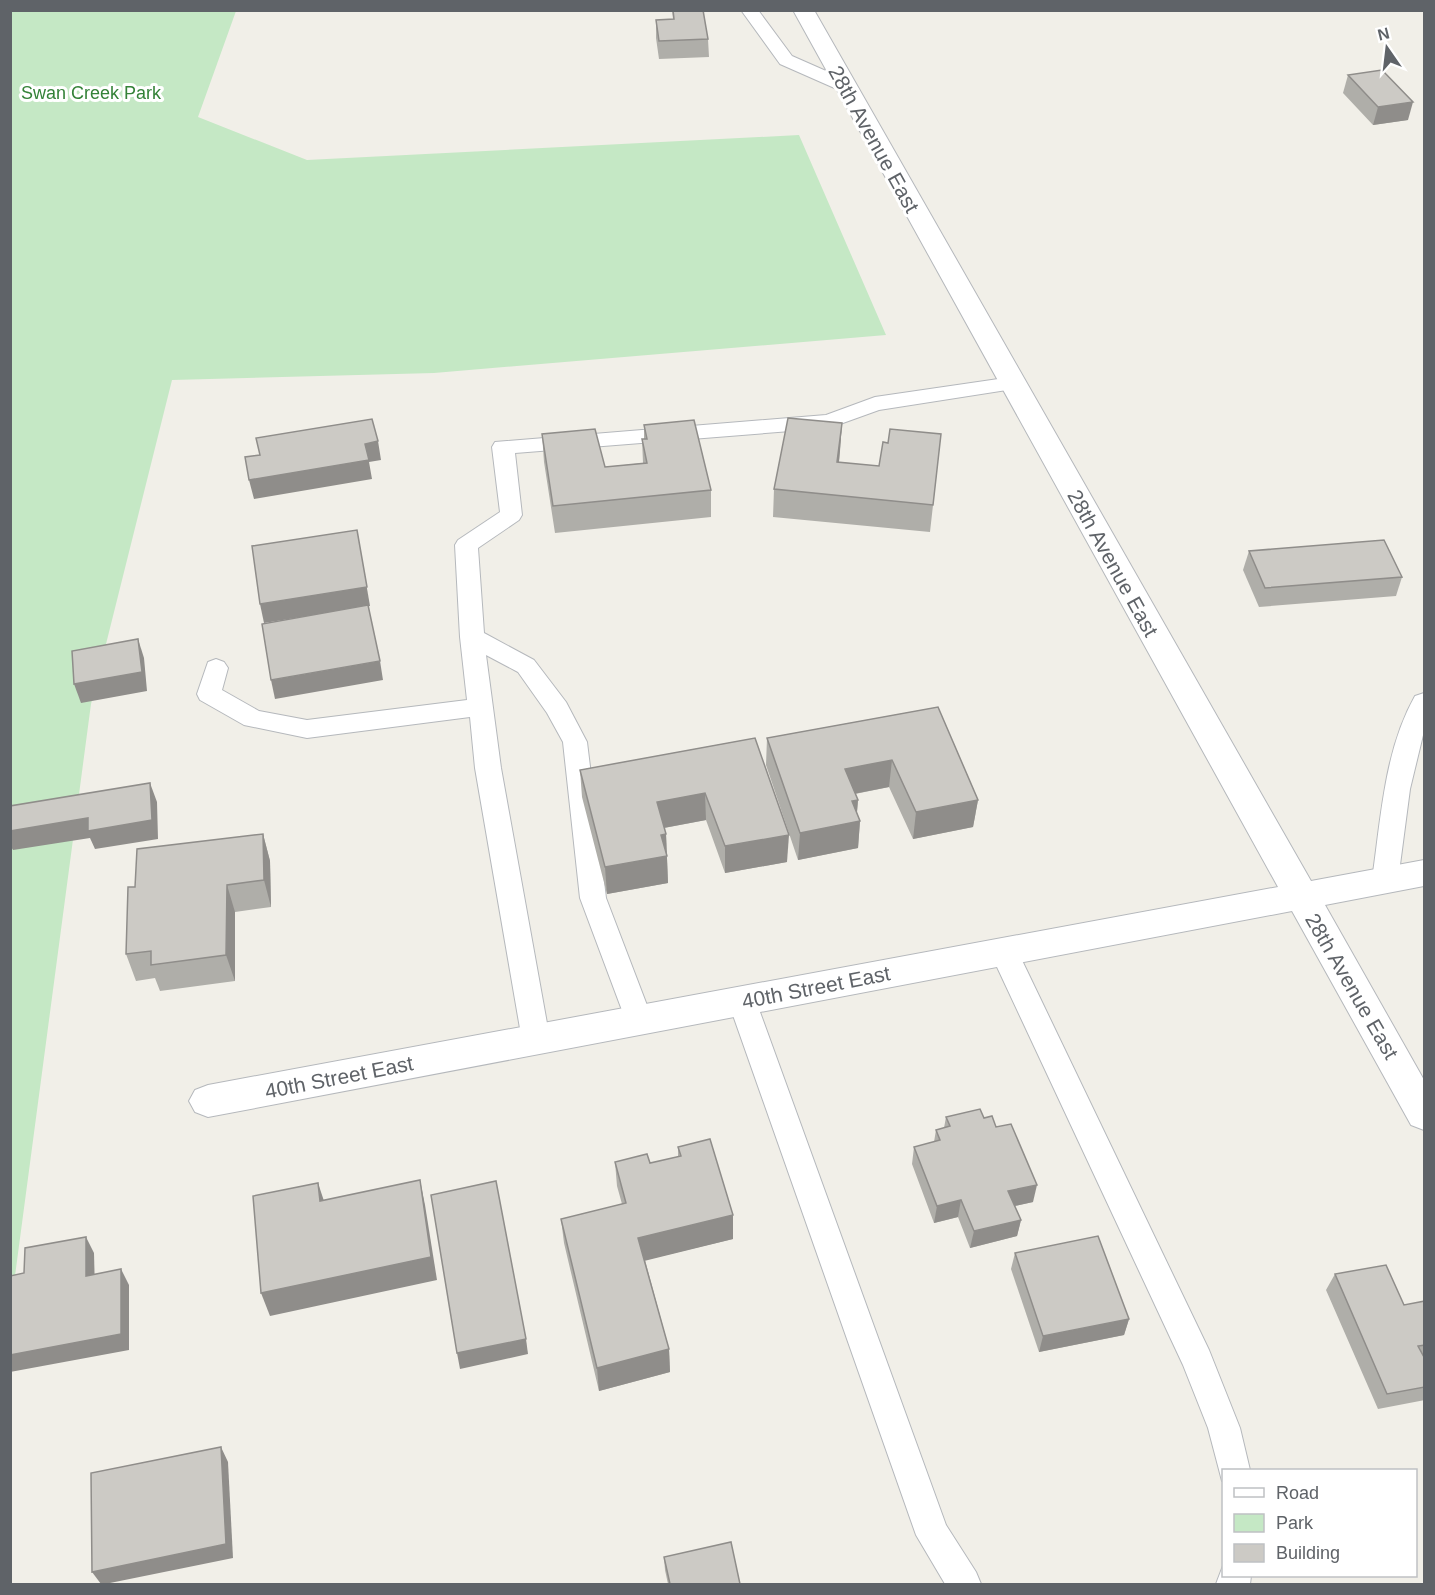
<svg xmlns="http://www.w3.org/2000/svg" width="1435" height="1595" viewBox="0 0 1435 1595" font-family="Helvetica,sans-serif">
<rect width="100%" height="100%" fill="#f1efe8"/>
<path fill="#c5e8c5" d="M11,11H236L198,117L307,160L799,135L886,335L434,373L172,380L91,704L11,1306Z"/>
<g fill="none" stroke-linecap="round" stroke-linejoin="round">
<g stroke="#b5b8bc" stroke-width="2">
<g id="service">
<path d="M741,10H758L792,56L851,82L854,86L851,90H839L780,64Z"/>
<path d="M1012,377L1019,378L1022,383L1019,388L879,410L829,428L515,453L522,515L519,520L478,548L484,633L534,660L566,702L587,742L606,898L653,1021L649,1029L639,1033L629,1029L580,898L563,742L547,713L518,672L486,655L501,768L550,1040L546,1048L536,1052L526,1048L522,1040L475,768L470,717L307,738L244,725L200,700L197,694L208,662L216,659L224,662L228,668L222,690L259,711L307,720L467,700L460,637L455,545L458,540L500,512L492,447L495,442L826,415L875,397Z"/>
<path d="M1424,693V731L1410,789L1398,880L1394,887L1385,890L1376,887L1372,880C1381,819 1384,751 1415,696Z"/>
<path d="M1004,941L1014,944L1018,952L1209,1350L1240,1428L1250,1470H1224L1222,1481L1208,1428L1183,1365L990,952L994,944Z"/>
<path d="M742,990L752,993L756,1001L946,1525L976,1572L981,1584H945L916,1535L728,1001L732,993Z"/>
<path d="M1224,1563V1576H1251L1250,1584H1216Z"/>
</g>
</g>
<g stroke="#b5b8bc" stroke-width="2">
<path id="minor" d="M793,10H814L1311,881L1424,860V886L1325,905L1424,1080V1130L1411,1125L1292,911L208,1117L195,1112L189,1101L195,1090L208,1085L1278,887Z"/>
</g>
<use href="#service" fill="#fff" fill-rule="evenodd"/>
<use href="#minor" fill="#fff" fill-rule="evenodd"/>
</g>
<g fill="#afaea9">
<path d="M672,10L708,39L709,57L659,59L656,38V20L673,19Z"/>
<path d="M1348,75L1408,120L1373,125L1343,93Z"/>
<path d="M842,423L839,462L879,466L941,434L930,532L773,517L774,489Z"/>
<path d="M644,425L711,490V517L555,533L544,462L542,434L605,467L643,463L642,439H644Z"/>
<path d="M1249,551L1402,577L1396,596L1259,607L1243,570Z"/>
<path d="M938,707L978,800L973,827L913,839L889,787L855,794L858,800L857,813L860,821L858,848L798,860L766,765L767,738Z"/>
<path d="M755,738L787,862L725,873L706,820L664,828L666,834L668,883L607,894L582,797L580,770Z"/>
<path d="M263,834L270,861L271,907L235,912V981L160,991L155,978L136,981L126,954L135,887Z"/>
<path d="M946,1117L984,1118L1033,1202L1015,1206L1021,1220L1017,1236L970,1248L958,1217L934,1223L912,1164L914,1147L934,1142L936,1130L944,1128Z"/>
<path d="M678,1147L733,1215V1239L645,1260L669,1349L670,1372L599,1391L564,1243L561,1219L622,1204L617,1186L615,1162L650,1163L678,1157Z"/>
<path d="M1015,1253L1129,1319L1124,1335L1039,1352L1011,1269Z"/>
<path d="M1335,1274L1404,1305L1425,1301V1400L1378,1409L1326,1290Z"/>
<path d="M664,1557L740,1584H668L665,1570Z"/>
</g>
<g fill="#8f8d8a">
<path d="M1413,102L1408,120L1373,125L1378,107Z"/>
<path d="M842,423L840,451L836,490L837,462Z"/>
<path d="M378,441L381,460L369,462L372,479L254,499L249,480L365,444Z"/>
<path d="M357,530L370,606L264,623L260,604Z"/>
<path d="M138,639L144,658L147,691L81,703L74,684Z"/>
<path d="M380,661L383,680L275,699L271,680Z"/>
<path d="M892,760L889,787L843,796L845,769Z"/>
<path d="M150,783L157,802L158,839L95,849L90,838L13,850L10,845V831Z"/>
<path d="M705,793L706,820L658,829L657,802Z"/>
<path d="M858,800L856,822L860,821L858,848L798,860L800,833L852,801Z"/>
<path d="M978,800L973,827L913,839L916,812Z"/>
<path d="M263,834L270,861L271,907L264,880Z"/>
<path d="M666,834L668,883L607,894L605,867L661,835Z"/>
<path d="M789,835L787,862L725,873V846Z"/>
<path d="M227,885L235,912V981L226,955Z"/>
<path d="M420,1180L425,1205L437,1280L270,1316L261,1293Z"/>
<path d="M318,1183L326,1207L320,1201Z"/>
<path d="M1037,1185L1033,1202L1005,1208L1008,1191Z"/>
<path d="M961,1200L958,1217L934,1223L937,1206Z"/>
<path d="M733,1215V1239L640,1262L638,1238Z"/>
<path d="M1021,1220L1017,1236L970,1248L974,1231Z"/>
<path d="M86,1237L94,1253L95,1292L86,1276Z"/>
<path d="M121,1269L129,1285V1350L10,1372V1355Z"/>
<path d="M1129,1319L1124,1335L1039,1352L1043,1336Z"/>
<path d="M526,1339L528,1354L460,1369L457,1353Z"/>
<path d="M669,1349L670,1372L599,1391L597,1368Z"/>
<path d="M221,1447L228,1462L233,1558L105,1584H101L92,1572Z"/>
</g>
<g fill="#cccac5" stroke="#8f8d8a" stroke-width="1.5">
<path d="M673,10H703L708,39L659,41L656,20L674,19Z"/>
<path d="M1382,70L1413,102L1378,107L1348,75Z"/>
<path d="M788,418L842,423L837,462L879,466L883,442L888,443L890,429L941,434L933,505L774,489Z"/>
<path d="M372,419L378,441L365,444L369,460L249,480L245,457L260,455L256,438Z"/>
<path d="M694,420L711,490L553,506L542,434L595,429L605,467L647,463L642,439H647L644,425Z"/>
<path d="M357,530L367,587L260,604L252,546Z"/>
<path d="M1384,540L1402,577L1265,588L1249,551Z"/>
<path d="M368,605L380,661L271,680L262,624Z"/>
<path d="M138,639L142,672L74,684L72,651Z"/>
<path d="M938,707L978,800L916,812L892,760L845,769L858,800L852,801L860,821L800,833L767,738Z"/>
<path d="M755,738L789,835L725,846L705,793L657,802L666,834L661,835L667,856L605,867L580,770Z"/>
<path d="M150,783L152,820L88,831V818L10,831V806Z"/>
<path d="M263,834L264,880L227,885L226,955L151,965V951L126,954L128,887H135L137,849Z"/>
<path d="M980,1109L984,1118L992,1116L996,1127L1011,1124L1037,1185L1008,1191L1021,1220L974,1231L961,1200L937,1206L914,1147L940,1140L936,1130L950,1126L946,1117Z"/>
<path d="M710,1139L733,1215L638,1238L669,1349L597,1368L561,1219L626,1203L615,1162L647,1154L650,1163L681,1156L678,1147Z"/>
<path d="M420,1180L431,1257L261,1293L253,1196L318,1183L320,1201Z"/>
<path d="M496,1181L526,1339L457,1353L431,1195Z"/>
<path d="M1098,1236L1129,1319L1043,1336L1015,1253Z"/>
<path d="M86,1237V1276L121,1269V1334L10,1355V1276L24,1273L25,1248Z"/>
<path d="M1386,1265L1404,1305L1425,1301V1345L1418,1346L1425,1359V1387L1387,1394L1335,1274Z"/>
<path d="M221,1447L226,1544L92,1572L91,1473Z"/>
<path d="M731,1542L740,1584H670L664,1557Z"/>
</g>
<g text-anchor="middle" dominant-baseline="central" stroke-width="6" stroke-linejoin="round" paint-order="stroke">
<g font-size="18" fill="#348238" stroke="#fff">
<text x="91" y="93">Swan Creek Park</text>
</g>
<g font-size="21" fill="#5f6368" stroke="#fff">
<text transform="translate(874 139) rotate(61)">28th Avenue East</text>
<text transform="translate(1113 563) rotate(61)">28th Avenue East</text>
<text transform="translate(1352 986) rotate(60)">28th Avenue East</text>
<text transform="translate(816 987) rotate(-11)">40th Street East</text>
<text transform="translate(339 1077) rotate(-11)">40th Street East</text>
</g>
</g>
<rect width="1435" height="1595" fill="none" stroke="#5f6368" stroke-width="24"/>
<rect x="1222" y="1469" width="195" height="108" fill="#ffffff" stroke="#bfc1c3" stroke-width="1.5"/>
<rect x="1234" y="1488" width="30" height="9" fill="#ffffff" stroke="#bfc1c3" stroke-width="1.5"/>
<text x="1276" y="1499" font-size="18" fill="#5f6368">Road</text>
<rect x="1234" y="1514" width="30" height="18" fill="#c5e8c5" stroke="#bfc1c3" stroke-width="1.5"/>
<text x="1276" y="1529" font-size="18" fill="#5f6368">Park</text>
<rect x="1234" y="1544" width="30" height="18" fill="#cccac5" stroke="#bfc1c3" stroke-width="1.5"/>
<text x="1276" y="1559" font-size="18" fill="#5f6368">Building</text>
<g transform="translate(1387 48) rotate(346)" stroke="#ffffff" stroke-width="4.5" paint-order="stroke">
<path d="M0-4.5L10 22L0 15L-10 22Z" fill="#5f6368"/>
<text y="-9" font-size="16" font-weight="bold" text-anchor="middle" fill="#5f6368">N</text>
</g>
</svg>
